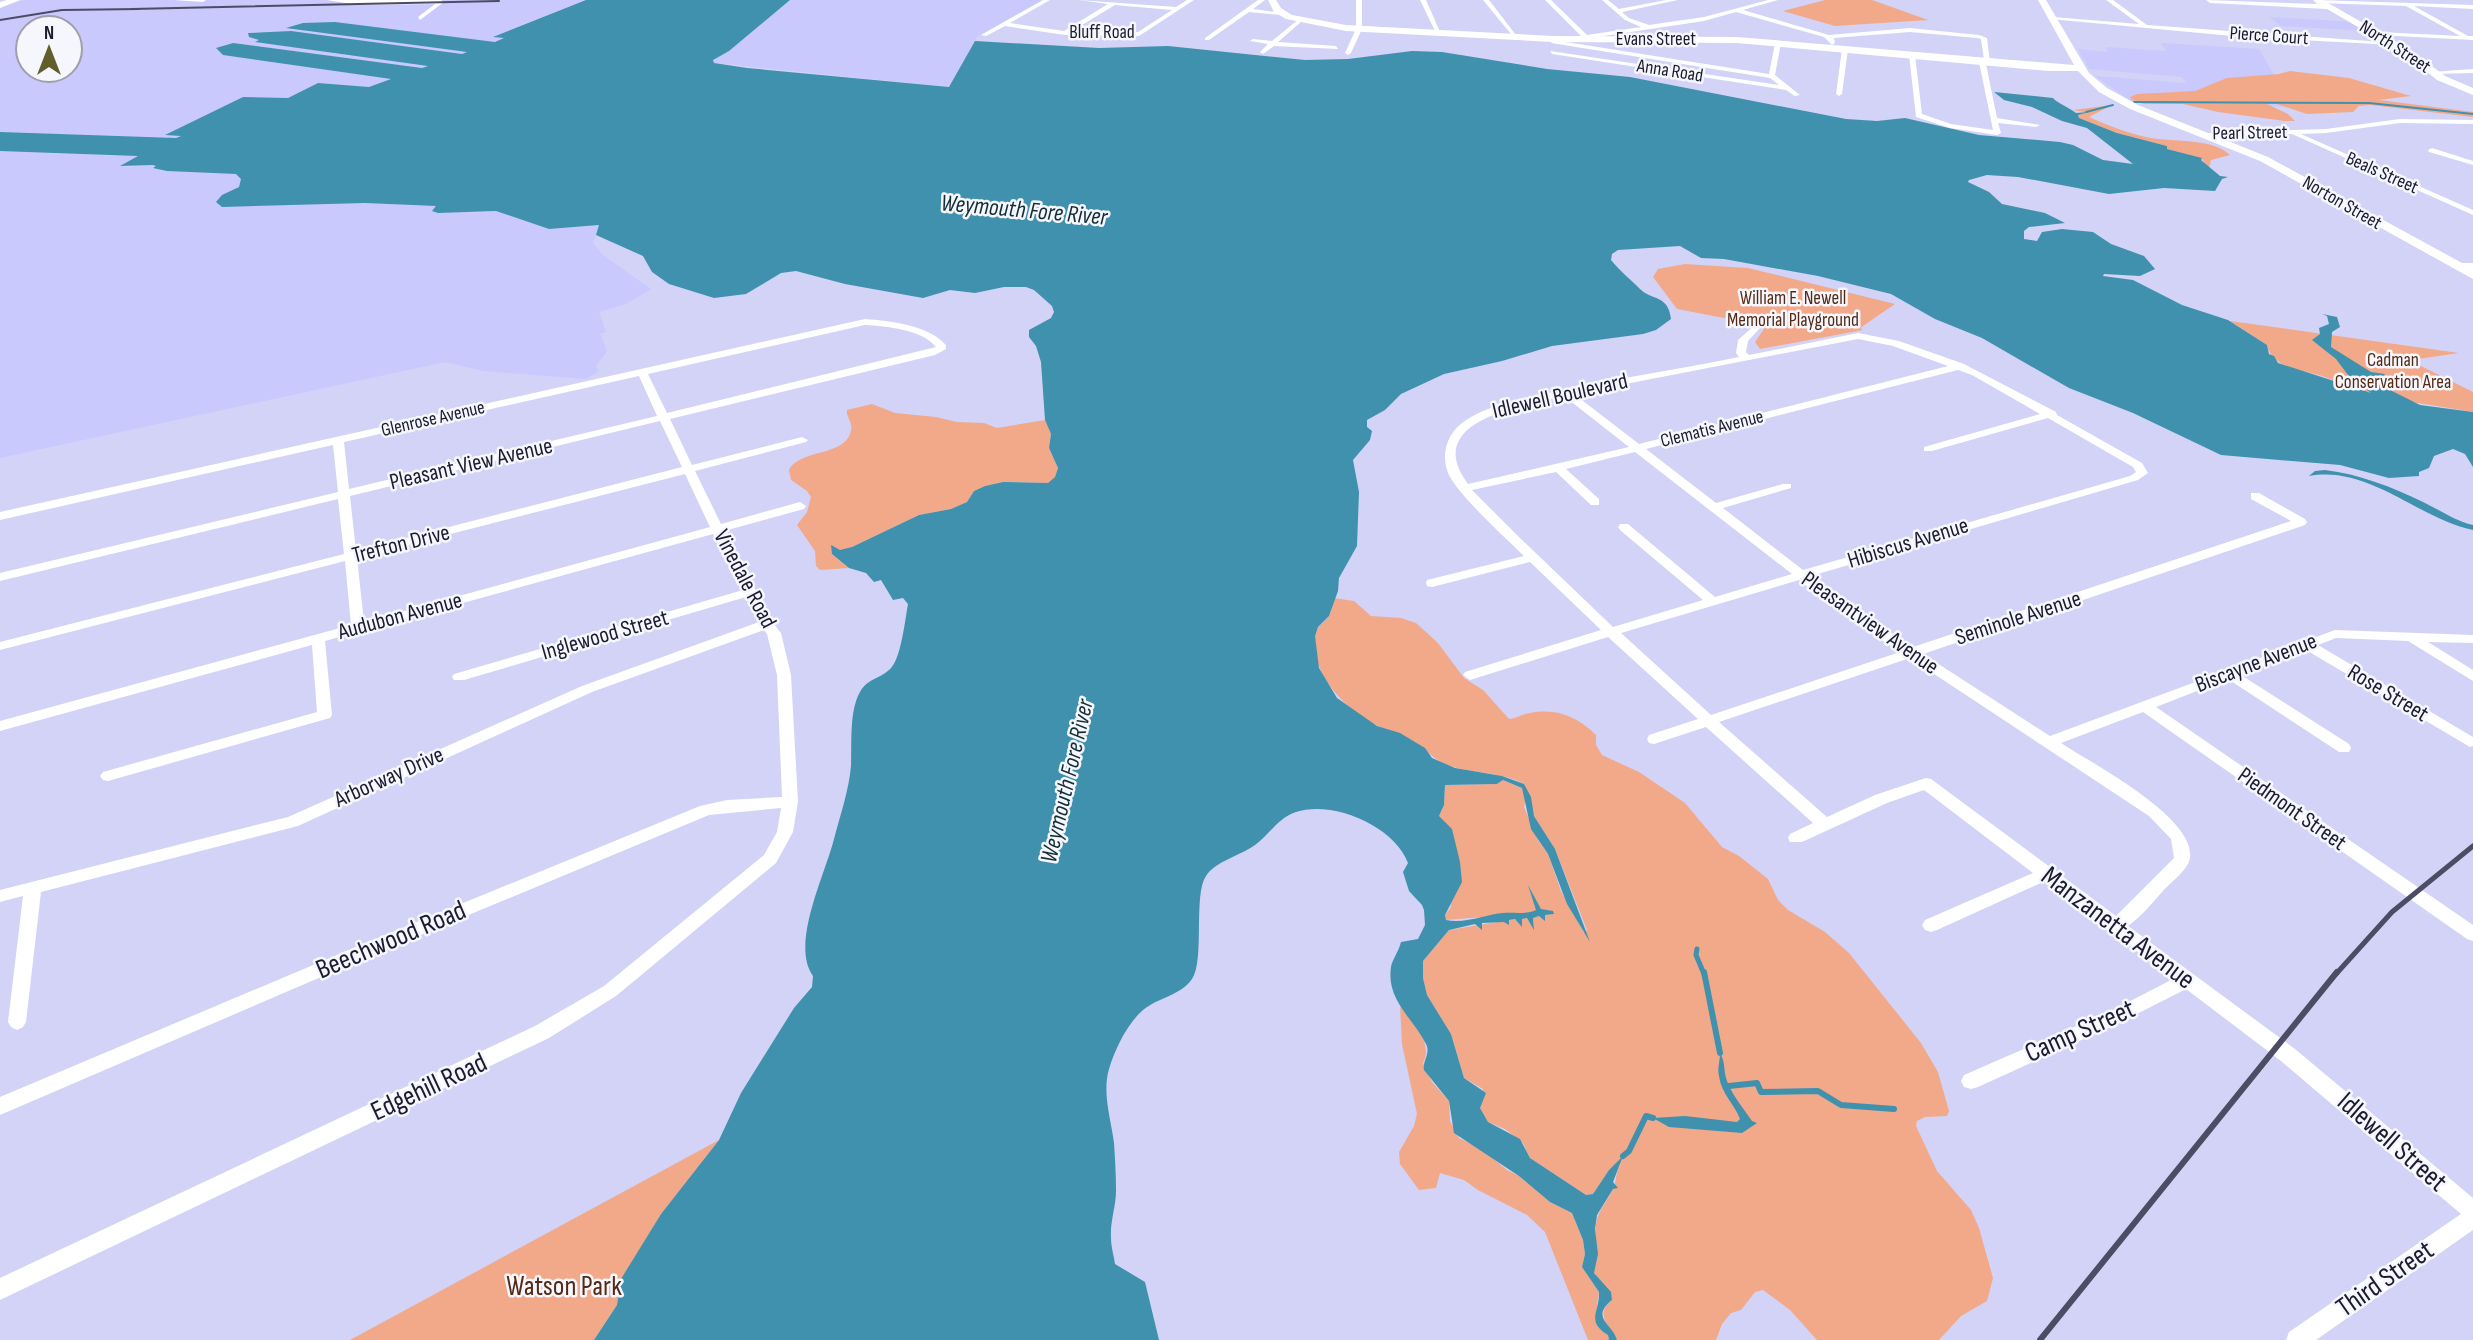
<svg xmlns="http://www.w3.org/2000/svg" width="2473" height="1340" viewBox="0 0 2473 1340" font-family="'Sofia Sans Condensed',sans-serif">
<rect width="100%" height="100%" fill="#d2d3f6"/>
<g fill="#c9c9fd" fill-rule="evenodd">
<path d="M24,0H586L495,36L506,38L495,42L335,22L288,28L469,52L462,54L291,31L247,33L249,37L258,38L257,42L429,65L422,68L233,43L216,49L223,55L392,79L369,87L318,83L288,98L243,97L167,134L182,135L176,138L126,137L90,154L139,156L122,166L128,167L152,165L168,171L236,174L241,179L239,187L232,191L365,203L437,206L474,213L496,211L549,229L600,225L593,243L603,255L651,289L626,304L599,312L606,332L600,334L607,351L596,366L599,371L586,379L483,371L445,362L0,458V8ZM28,28H70V70H28Z"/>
<path d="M790,0H1043L977,37L950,87L714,63V58L729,51Z"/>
<path d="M2269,17L2354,22L2368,31L2281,26Z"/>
<path d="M2161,43L2259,49L2274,75L2237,77L2286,107L2236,103L2132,102L2095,76L2186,83L2182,77L2089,69L2078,49L2108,52L2106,47L2166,51Z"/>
</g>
<g fill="#f2a989">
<path d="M1825,0H1872L1928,20L1835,26L1783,11Z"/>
<path d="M2290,71L2349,78L2411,96L2379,100L2473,112V117L2371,105L2359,106L2353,112L2307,114L2277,104H2267L2288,114L2295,121H2285L2218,112L2183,104H2144L2132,100L2130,97L2137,94L2195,91L2227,78L2279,74Z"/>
<path d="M2112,105L2089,117C2107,125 2127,133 2146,137C2172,143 2212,137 2230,155L2211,160L2209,168L2201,158L2167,149V146L2117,133L2079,118L2076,116L2084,112L2073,110Z"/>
<path d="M1685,264L1748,268L1895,304L1860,328L1863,330L1760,349L1755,342L1766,326L1677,309L1653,277L1658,269Z"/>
<path d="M2230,321L2459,353L2418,359L2421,366L2473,392V412C2435,405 2398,401 2360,391C2348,388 2337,381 2325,377C2305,370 2273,370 2267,345Z"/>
<path d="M872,404L895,413L936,417L957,422L984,423L997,428L1045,420L1051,434L1049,448L1058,468L1055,477L1048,483L1003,482L985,486L974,491L967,502L951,509L919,515L852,547L832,554L849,568L820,570L816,566L815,551L797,525L807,512L811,497L807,491L791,480L789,470C801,448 847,457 851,430C853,422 846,418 847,410Z"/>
<path d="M1333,598L1354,601L1371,616L1401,618L1416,623L1438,643L1464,678L1483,690L1509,719C1516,719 1522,714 1530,713C1557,708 1576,716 1596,735V745L1602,755L1639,772L1685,803L1722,847L1739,856L1768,879L1778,900L1788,910L1825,932L1849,953L1921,1043L1938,1072L1949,1111L1947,1116L1925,1117L1917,1121L1916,1126L1937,1171L1971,1210L1979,1228L1993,1278L1987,1301L1961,1316L1939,1340H1817L1790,1310L1763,1290L1755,1292L1741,1310L1731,1313L1722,1324L1716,1340H1617C1609,1325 1594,1315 1612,1300C1607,1287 1594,1279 1593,1268C1601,1252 1593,1240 1596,1224C1598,1210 1607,1202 1613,1189C1617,1181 1615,1173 1621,1163L1609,1170L1593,1194L1586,1195L1530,1158L1523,1143L1505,1129L1488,1122L1480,1108L1483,1089L1464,1078L1451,1034L1427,995L1423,978V961L1449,930L1515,919L1521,925L1522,919L1527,918L1534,927L1533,918L1539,916L1545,920V915L1554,914L1541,909L1529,887L1537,910L1532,913L1446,920L1445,915L1451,907L1439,816L1444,805L1445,785L1497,784L1503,780L1522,788L1526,797L1524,807L1538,840L1548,854L1561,891L1584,933L1587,930L1555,849L1534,816L1524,784C1500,771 1472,774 1447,765C1432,759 1426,748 1413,741C1401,734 1390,732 1378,726C1347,711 1309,674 1315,635C1317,625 1326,622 1330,614C1332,609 1332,603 1333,598Z"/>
<path d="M1400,1006C1411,1022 1434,1042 1423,1063L1432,1082L1449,1101L1450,1121L1459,1138L1480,1148L1507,1170L1519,1176L1550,1202L1572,1213L1583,1240L1585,1254L1582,1267L1599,1292L1595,1321L1608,1335L1609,1340H1588L1545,1232L1527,1215L1478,1190L1464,1180L1440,1173L1436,1188L1419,1190L1400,1164L1399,1152L1414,1126L1417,1114L1402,1044Z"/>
<path d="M719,1140L661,1214L622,1279L617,1305L594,1340H350Z"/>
</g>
<g fill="#3f91ae">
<path d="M586,0H790L729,51L713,60L714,63L747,68L949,87L975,41L1099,48L1168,46L1305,60L1348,59L1412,51L1442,52L1547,69L1630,77L1846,119L1877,121L1905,118L1979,135L2060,142L2073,145L2103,160L2133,164L2087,128L2062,121L2032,107L2004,100L1994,92L2053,98C2056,102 2071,109 2076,113L2089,112L2078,115L2079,118L2117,133L2167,146V149L2202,158L2201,160L2220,176L2228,177L2222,179L2215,191L2164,188L2109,194L2018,177L1987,175L1969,180L1968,182L1989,192L2002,204L2045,213L2065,223L2029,227L2024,231V239L2037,241L2042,232L2062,229L2093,232L2111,244L2144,256L2155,269L2140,276L2104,274L2103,276L2133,280L2182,305L2228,320L2267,345L2269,354L2274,356L2278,363L2371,393L2348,375L2336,359L2312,340L2320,334L2319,328L2329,324L2327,316L2322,314L2337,317L2340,327L2332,332L2331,347L2371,372L2385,374L2377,382L2380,385L2420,405L2473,412V467L2465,454L2453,449L2434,456L2429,468L2419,472V476L2389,478L2340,465L2221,455L2133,413L2069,388L1982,338L1935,319L1891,294L1818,276L1724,259L1701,258L1680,246L1618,250L1612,254L1611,260C1619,270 1631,280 1640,289C1652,301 1668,294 1671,319L1656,330L1643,334L1552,346L1502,361L1444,374L1401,394L1385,410L1367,420V427L1372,431L1370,440L1353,460L1359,492L1357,546L1339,578L1338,591L1329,616L1318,627L1315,636L1319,668L1337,698L1377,726L1400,733L1425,748L1432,758L1455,768L1502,776L1524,784L1531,797L1534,816L1555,849L1590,942L1567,904L1548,854L1531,829L1522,788L1503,780L1497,784L1445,785L1444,805L1439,816L1452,829L1460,862L1462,882L1445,915L1446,920C1466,924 1487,914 1503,913C1513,912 1526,915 1536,910L1528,885L1541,909L1553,911L1554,914L1545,915V921L1539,916L1533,918L1534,930L1527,918L1522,919V927L1515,919L1509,920V925L1504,922L1482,923V930L1475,924L1449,930L1423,961V978L1427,995L1451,1034L1464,1078L1486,1093L1480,1108L1488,1122L1520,1139L1530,1158L1586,1195L1593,1194L1609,1170L1623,1156L1613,1182L1618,1188L1613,1189L1597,1215L1595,1229L1598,1254L1594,1273L1611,1292L1612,1300C1590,1318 1612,1323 1617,1340H1609L1608,1335C1585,1321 1600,1312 1599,1292L1582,1267L1585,1254L1583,1240L1572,1213L1550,1202L1519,1176L1454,1133L1449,1101L1424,1070C1422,1062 1431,1053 1426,1044C1413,1018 1386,1000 1391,967C1392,960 1399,951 1401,942L1418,939L1425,925L1424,910L1422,905L1409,891L1403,872L1408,863C1394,826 1333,800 1296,812C1278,818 1270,834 1255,845C1242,855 1215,861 1206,876C1193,895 1205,960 1192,979C1180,996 1159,997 1143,1010C1127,1024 1115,1049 1109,1069C1102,1093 1111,1119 1114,1143C1115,1158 1116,1175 1116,1191C1116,1206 1110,1222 1111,1238C1111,1247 1114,1256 1115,1264L1145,1282L1159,1340H594L617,1305L621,1279L661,1214L719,1140L741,1093L794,1008L812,987L813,976C790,944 825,875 834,839C840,816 849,790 851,766C852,745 849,711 860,692C867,679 879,679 889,670C901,661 905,620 908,604L903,598L893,600L881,580L874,582L866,573L849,568L832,554L831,545L840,550L852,547L919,515L951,509L967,502L974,491L985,486L1003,482L1048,483L1055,477L1058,468L1049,448L1051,434L1045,420L1041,362L1036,346L1029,337V330L1051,318L1054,312L1052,306L1034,290L1026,287H1004L975,293L950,290L923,298L845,284L796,271L781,273L746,294L714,298L669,284L652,272L643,256L596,235L599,225L549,229L496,211L438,213L432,211L436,206L365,203L222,207L216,202L222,195L239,187L241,179L236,174L167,171L153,168L156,166L153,165L120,166L138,156L0,151V132L176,138L181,136L165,135L243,97L288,98L318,83L369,87L391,79L223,55L216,48L233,43L422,68L428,66L255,42L259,40L249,37L248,33L291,31L462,54L467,52L286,28L303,23L335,22L495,42L504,38L493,37Z"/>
<path d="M2325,470C2359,474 2392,487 2423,502C2440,510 2455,521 2473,525V530C2417,518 2369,465 2309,476L2315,471Z"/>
<path d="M1720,1053C1726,1063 1723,1071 1727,1081C1732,1095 1744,1109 1752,1121L1757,1123L1742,1133L1669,1127L1653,1118L1685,1116L1737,1122L1740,1119C1735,1105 1721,1093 1719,1076C1717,1068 1720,1062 1720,1053Z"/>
</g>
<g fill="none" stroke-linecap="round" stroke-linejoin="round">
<g stroke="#3f91ae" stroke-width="2">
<path d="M2134,102L2369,103L2473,114"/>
<path d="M2086,112L2113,105"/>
</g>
<path stroke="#3f91ae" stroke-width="5" d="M1697,949L1696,955L1704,974"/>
<g stroke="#3f91ae" stroke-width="6">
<path d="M1704,972L1720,1053"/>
<path d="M1729,1086L1757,1083L1761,1092L1818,1091L1841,1105L1894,1109"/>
<path d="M1623,1156L1629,1151L1646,1116L1653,1118"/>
</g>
<g fill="#fff" fill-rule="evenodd">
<path d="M174,0H206L203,2Z"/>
<path d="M327,0H441L444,2L420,20L418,17L435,4L357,5Z"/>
<path d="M1043,0H1050L1010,23L1064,31L1108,4L1078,0L1176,7L1187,0H1194L1139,36L1065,35L1005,26L986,36L981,35ZM1115,5L1172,10L1138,32L1072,31Z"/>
<path d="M1258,0H1265L1253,9L1284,13L1281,15L1249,12L1209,40H1205V38Z"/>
<path d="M1356,0H1362V29L1351,53L1348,55L1345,53L1356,29Z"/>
<path d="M1420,0H1426L1441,34L1436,33Z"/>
<path d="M1483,0H1489L1519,39H1515Z"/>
<path d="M1545,0H1551L1587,35L1641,27L1625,20L1602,0H1608L1619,9L1666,0H1678L1622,12L1629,18L1649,25L1704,17L1768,0H1778L1743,10L1829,35L1910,28L1979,35L1987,38L1990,62L1986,64L1997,118L2040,125L2036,127L1998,123L2001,133L1997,135L1950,128L1916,117L1909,55L1912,53L1915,55L1922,114L1951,124L1993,130L1979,62L1984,60L1981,39L1977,38L1910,32L1834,38L1835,43L1832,45L1824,37L1736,12L1704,21L1577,40L1575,37L1581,36Z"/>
<path d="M2106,0H2113L2147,25L2397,43L2394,45L2243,37L2050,19L2053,17L2139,24Z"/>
<path d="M2316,0L2473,5V9L2414,6L2468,36H2473V40L2378,35L2380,32L2460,36L2406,6L2318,3Z"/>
<path d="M1300,18L1302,21L1278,42L1336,46L1338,49L1274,46L1263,54L1260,52L1268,44L1250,41L1253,39L1272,41Z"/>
<path d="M1553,40L1769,74L1775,43L1778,41L1781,43L1775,75L1800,95L1795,96L1786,90L1552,54L1550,51L1779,85L1770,78L1551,43Z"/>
<path d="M1845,47L1848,49L1842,94L1839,96L1836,94L1842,49Z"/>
<path d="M2473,69V73L2434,74L2431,72Z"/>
<path d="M2400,119L2473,120V124L2400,123L2326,133L2301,134L2473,210V215L2292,134L2208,137L2204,135L2208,133L2326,129Z"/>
<path d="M2432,148L2473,161V165L2429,152L2428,150Z"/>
<path d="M2455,263H2473V269L2452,268L2451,266Z"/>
<path d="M865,319C891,321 928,325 946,345V349L935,355L670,419L692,465L802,437L808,440L806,442L695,471L721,524L800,502L806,506L804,509L724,531L773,623L781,633L791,675L798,802L793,832L776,863L616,996L549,1038L0,1300V1278L535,1026L604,986L764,855L777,832L781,808L709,815L363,959L0,1115V1097L351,949L700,806L727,800L782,797L777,675L767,634L764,630L592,692L298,826L41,892L26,1022L23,1027L17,1030L11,1027L8,1022L23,896L0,902V890L288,817L582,686L759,622L746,597L464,680H454L452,677L454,674L743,590L713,534L325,641L332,715L330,718L108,781L103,780L100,776L103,772L317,712L312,645L0,731V721L351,625L345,561L0,650V642L344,554L338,499L0,581V573L338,492L333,445L0,520V512ZM865,325C886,326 923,330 936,347L667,413L648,374ZM639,376L657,416L349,489L344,442ZM660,421L682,467L356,551L350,496ZM685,474L710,527L364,622L357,558Z"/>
<path d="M1755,325L1760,328L1748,341L1746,352L1749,355L1858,333L1899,341L1964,364L2056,412L2057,415L2142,463L2148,473L2138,480L1811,576L1853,608L1913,647L2291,521L2251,499V493H2259L2305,519L2307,522L2305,525L1923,654L2050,736L2335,630L2473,635V643L2428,642L2473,670V681L2408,641L2336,638L2318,645L2473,737V746L2470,747L2306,650L2241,675L2349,744L2351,748L2349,752H2339L2228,679L2156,707L2473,925V941L2467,939L2143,712L2061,743C2091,763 2196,817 2190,858C2188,870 2171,882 2163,891C2152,903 2142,916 2128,926L2295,1049L2473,1198V1230L2316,1340H2286L2289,1332L2461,1214L2281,1061L2186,989L2123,1021L1978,1087L1971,1089L1964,1087L1961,1081L1964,1075L2111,1011L2173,979L2045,881L1937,930L1931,932L1925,930L1922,925L1925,920L2033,873L1924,790L1887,803L1802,842H1790L1788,838L1790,834L1813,823L1706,727L1654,744L1649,743L1647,739L1649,735L1698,719L1608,637L1470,680L1463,675L1465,672L1601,630L1530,562L1432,587L1427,586L1426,583L1427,580L1524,556C1505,537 1453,491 1447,470C1441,450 1449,431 1466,420C1487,406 1512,402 1536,396C1603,380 1672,371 1739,357L1736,353L1738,340ZM1858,339L1893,346L1948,366L1639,444L1574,394ZM1958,370L1972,375L2040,414L1924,447V451H1932L2048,418L2133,467L2136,472L2130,476L1803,570L1723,508L1791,488V484H1783L1716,503L1646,449ZM1564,396L1629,447L1468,484C1420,420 1524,406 1564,396ZM1635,452L1792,574L1715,597L1628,524H1620L1618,527L1620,530L1703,600L1613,627L1520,538L1472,490L1556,472L1591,505H1599V499L1566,469ZM1799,580L1843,614L1900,652L1711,715L1621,633ZM1910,658L2149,816L2171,839L2174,858L2116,916L1931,779L1926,778L1875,795L1827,817L1719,722Z"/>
</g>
<g fill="#fff" fill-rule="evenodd">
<path d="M7,0H20L0,8V2Z"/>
<path d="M1268,0H1276L1281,8L1292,15L1346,25L1553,36L1737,37L2074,65L2038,0H2046L2089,73L2107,88L2138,105L2268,157L2473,269V279L2260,161L2130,109L2099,92L2078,71H2049L1737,43L1553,42L1346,31L1286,19L1274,12Z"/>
<path d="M2206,0L2317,4L2313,0H2323L2412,51L2445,76L2473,88V95L2437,80L2406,55L2327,9L2210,3Z"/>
</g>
<g stroke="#4d4c65" stroke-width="2">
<path d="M132,9L499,1"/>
<path d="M0,20L62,10L139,9"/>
</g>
<path stroke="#4d4c65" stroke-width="5" d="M2336,974L2392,912L2473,846"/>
<path stroke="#4d4c65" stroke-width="6" d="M2040,1340L2337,972"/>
</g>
<g text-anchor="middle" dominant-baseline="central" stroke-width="5" stroke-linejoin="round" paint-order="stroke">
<g font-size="19" fill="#1c1b30" stroke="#f6f7fd">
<text x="1102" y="32">Bluff Road</text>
<text transform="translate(2269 36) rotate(4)">Pierce Court</text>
<text x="1656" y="39">Evans Street</text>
<text transform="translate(2395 47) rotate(33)">North Street</text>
<text transform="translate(1670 71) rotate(9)">Anna Road</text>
<text transform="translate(2250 133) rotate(-1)">Pearl Street</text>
<text transform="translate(2382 173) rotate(24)">Beals Street</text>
<text transform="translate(2342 203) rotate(30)">Norton Street</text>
<text transform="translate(433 419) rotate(-13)">Glenrose Avenue</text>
<text transform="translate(1712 429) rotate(-14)">Clematis Avenue</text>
</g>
<g font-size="19" fill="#552a15" stroke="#f6f7fd">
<text x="1793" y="298">William E. Newell<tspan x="1793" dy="22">Memorial Playground</tspan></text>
<text x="2393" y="360">Cadman<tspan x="2393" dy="22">Conservation Area</tspan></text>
</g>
<g font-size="23" fill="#1c1b30" stroke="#f6f7fd">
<text transform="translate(1560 396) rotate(-13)">Idlewell Boulevard</text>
<text transform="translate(471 464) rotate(-13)">Pleasant View Avenue</text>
<text transform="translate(1908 543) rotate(-17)">Hibiscus Avenue</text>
<text transform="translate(401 544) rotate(-14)">Trefton Drive</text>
<text transform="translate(745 579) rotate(62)">Vinedale Road</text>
<text transform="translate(400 616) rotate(-15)">Audubon Avenue</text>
<text transform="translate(2018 618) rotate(-18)">Seminole Avenue</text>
<text transform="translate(1870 623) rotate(35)">Pleasantview Avenue</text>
<text transform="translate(605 635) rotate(-16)">Inglewood Street</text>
<text transform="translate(2256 663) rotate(-21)">Biscayne Avenue</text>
<text transform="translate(2388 693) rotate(31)">Rose Street</text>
<text transform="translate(389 777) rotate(-24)">Arborway Drive</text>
<text transform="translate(2292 809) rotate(35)">Piedmont Street</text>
</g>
<g font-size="24" font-style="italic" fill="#142e37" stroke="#f6f7fd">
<text transform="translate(1024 210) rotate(5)">Weymouth Fore River</text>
<text transform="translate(1067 781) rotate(-77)">Weymouth Fore River</text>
</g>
<g font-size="28" fill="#1c1b30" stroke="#f6f7fd">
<text transform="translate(2118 928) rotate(37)">Manzanetta Avenue</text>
<text transform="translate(391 940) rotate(-23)">Beechwood Road</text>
<text transform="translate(2080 1031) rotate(-24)">Camp Street</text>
<text transform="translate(429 1087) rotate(-25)">Edgehill Road</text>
<text transform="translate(2392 1142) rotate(41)">Idlewell Street</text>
<text transform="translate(2385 1279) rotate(-35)">Third Street</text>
</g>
<g font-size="28" fill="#552a15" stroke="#f6f7fd">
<text x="564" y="1286">Watson Park</text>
</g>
</g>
<g transform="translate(49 49)"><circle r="33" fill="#f6f7fd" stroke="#9f9fab" stroke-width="2"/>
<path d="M0-5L12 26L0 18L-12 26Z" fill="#625e2b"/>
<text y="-10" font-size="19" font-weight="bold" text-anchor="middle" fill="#1c1b30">N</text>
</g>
</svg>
